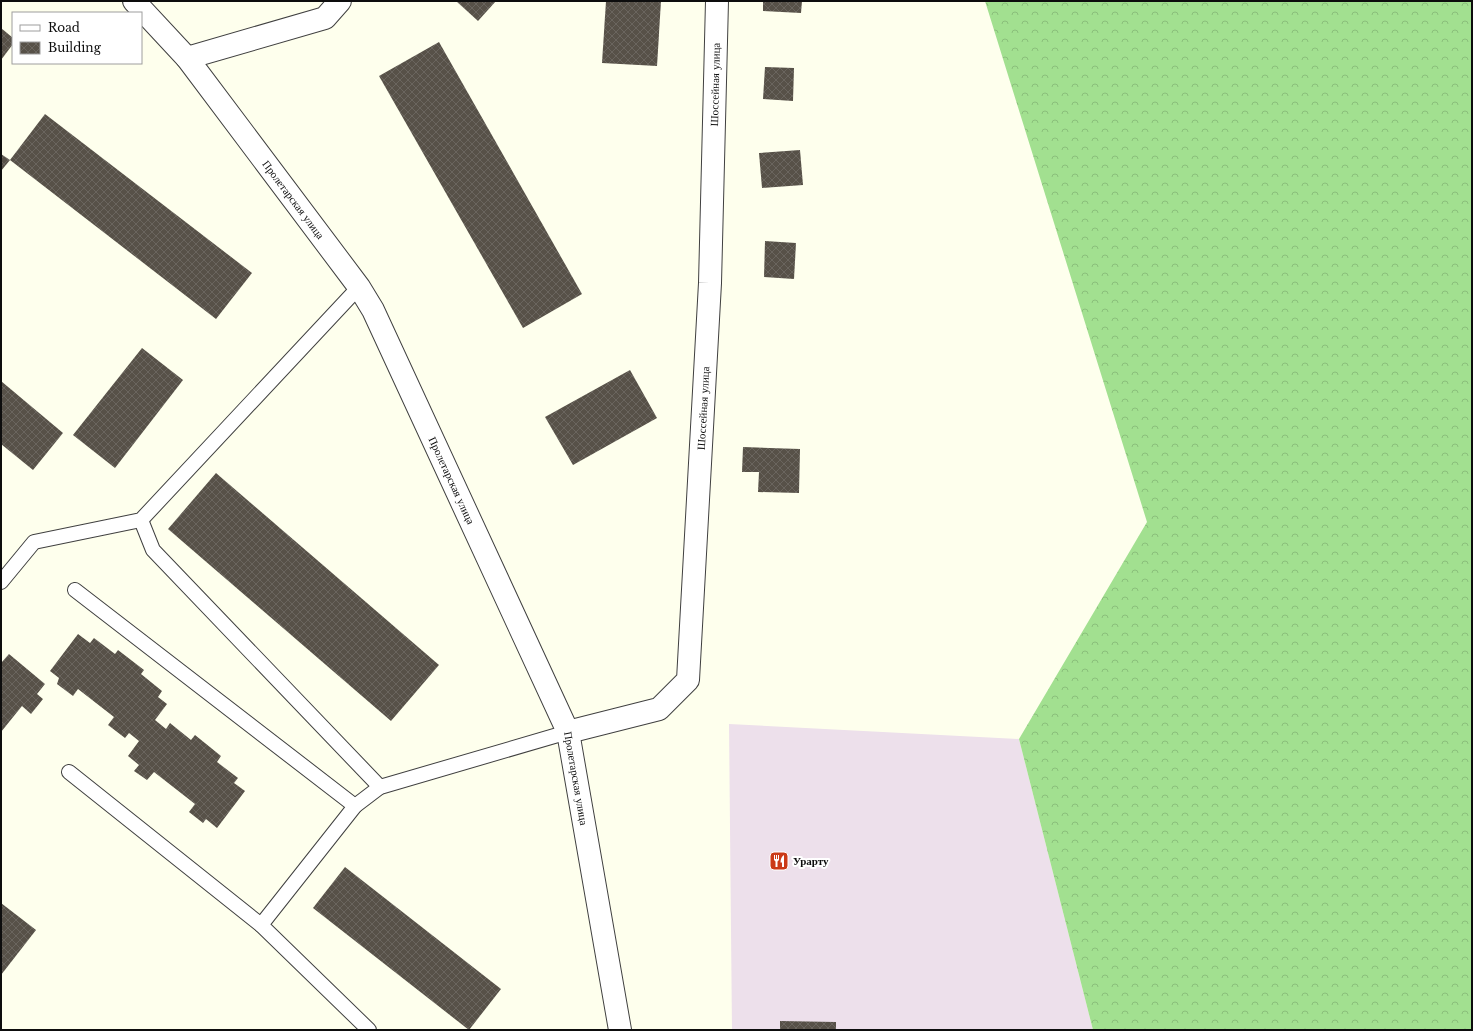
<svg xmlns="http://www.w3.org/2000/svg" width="1473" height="1031" viewBox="0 0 1473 1031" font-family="'Libre Baskerville',serif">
<defs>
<pattern id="forest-crowns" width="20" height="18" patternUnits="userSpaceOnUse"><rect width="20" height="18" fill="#a2e090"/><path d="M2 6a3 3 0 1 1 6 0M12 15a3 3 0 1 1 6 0" fill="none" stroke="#8abf7b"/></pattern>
<pattern id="building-cross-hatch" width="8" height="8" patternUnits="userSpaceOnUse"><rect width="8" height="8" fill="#575148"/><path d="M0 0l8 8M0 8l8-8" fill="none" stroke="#6a655e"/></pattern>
</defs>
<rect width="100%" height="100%" fill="#feffed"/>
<path fill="#ede0eb" d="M729,724L1019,739L1093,1030H732Z"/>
<path fill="url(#forest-crowns)" d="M985,1H1472V1030H1093L1019,739L1147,522Z"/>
<g fill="url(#building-cross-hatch)">
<path d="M456,1H496L478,21Z"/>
<path d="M606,1H661L657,66L602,63Z"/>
<path d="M763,1H802L801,13L763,11Z"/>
<path d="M1,28L13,38V44L1,60Z"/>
<path d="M439,42L582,294L523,328L379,76Z"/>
<path d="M765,67L794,68L793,101L763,99Z"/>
<path d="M45,114L252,273L216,319L10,160Z"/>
<path d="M800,150L803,185L762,188L759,153Z"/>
<path d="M1,154L10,160L1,171Z"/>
<path d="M765,241L796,243L794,279L764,277Z"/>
<path d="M142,348L183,380L115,468L73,435Z"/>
<path d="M630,370L657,418L573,465L545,417Z"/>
<path d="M1,381L63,433L33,470L1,444Z"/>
<path d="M743,447L800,449L799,493L758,492L759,472H742Z"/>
<path d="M216,473L439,665L391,721L168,529Z"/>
<path d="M78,634L90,643L94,638L115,654L118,650L144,670L141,674L162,691L158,697L167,704L155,720L166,729L170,723L191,740L195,735L221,756L217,762L238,778L234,783L245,791L217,828L206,819L203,823L189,812L195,804L154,772L147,780L134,771L139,765L128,756L139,741L129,733L125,738L108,725L114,717L78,689L73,696L57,684L59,678L50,671Z"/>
<path d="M9,654L45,684L37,694L43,699L31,714L22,706L1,732V663Z"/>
<path d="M345,867L501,989L469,1030L313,908Z"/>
<path d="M1,903L36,930L1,975Z"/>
<path d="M780,1021L836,1022V1030H780Z"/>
</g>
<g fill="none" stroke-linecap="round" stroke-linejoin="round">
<g stroke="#404040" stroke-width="16">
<g id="lane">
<path d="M141,520L153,550L380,787"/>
<path d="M1,582L34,542L141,520L359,287"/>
<path d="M75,590L355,806"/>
<path d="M69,772L261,925"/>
<path d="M369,1030L261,925L355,806L380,787L568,732"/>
</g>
</g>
<g stroke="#404040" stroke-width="24">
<g id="street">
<path id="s1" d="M134,1L187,58L359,287L373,310L568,732L620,1030"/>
<path d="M187,58L325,18L340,1"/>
<path id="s2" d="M568,732L659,709L688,680L710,283L717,1"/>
</g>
</g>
<use href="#lane" stroke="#fff" stroke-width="14"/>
<use href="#street" stroke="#fff" stroke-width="22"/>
</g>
<defs>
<g id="restaurant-square" transform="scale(1)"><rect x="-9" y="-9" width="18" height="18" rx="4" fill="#cb3917" stroke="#fff"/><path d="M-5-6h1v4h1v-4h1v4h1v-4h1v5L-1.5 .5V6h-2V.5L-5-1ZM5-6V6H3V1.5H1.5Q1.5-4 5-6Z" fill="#fff"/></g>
</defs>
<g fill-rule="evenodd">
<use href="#restaurant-square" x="779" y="861"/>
</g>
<g text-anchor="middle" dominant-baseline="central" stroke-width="4" stroke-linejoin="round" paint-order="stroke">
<g font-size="11" fill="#0d0d0d" stroke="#fff">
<text stroke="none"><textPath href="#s2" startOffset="731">Шоссейная улица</textPath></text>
<text stroke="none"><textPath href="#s1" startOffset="255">Пролетарская улица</textPath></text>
<text stroke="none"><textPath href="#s2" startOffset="407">Шоссейная улица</textPath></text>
<text stroke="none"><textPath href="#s1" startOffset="579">Пролетарская улица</textPath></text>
<text stroke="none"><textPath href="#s1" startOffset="903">Пролетарская улица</textPath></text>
</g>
<g font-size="11" font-weight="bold" fill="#0d0d0d" stroke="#fff" text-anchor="start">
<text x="793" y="861">Урарту</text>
</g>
</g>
<rect width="1473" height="1031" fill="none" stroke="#0d0d0d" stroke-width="4"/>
<rect x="12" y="12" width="130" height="52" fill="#ffffff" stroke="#9e9e9e"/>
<rect x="20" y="25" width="20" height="6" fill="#ffffff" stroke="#9e9e9e"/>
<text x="48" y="32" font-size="12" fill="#0d0d0d">Road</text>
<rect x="20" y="42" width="20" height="12" fill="url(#building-cross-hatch)" stroke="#9e9e9e"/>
<text x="48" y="52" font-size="12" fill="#0d0d0d">Building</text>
</svg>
